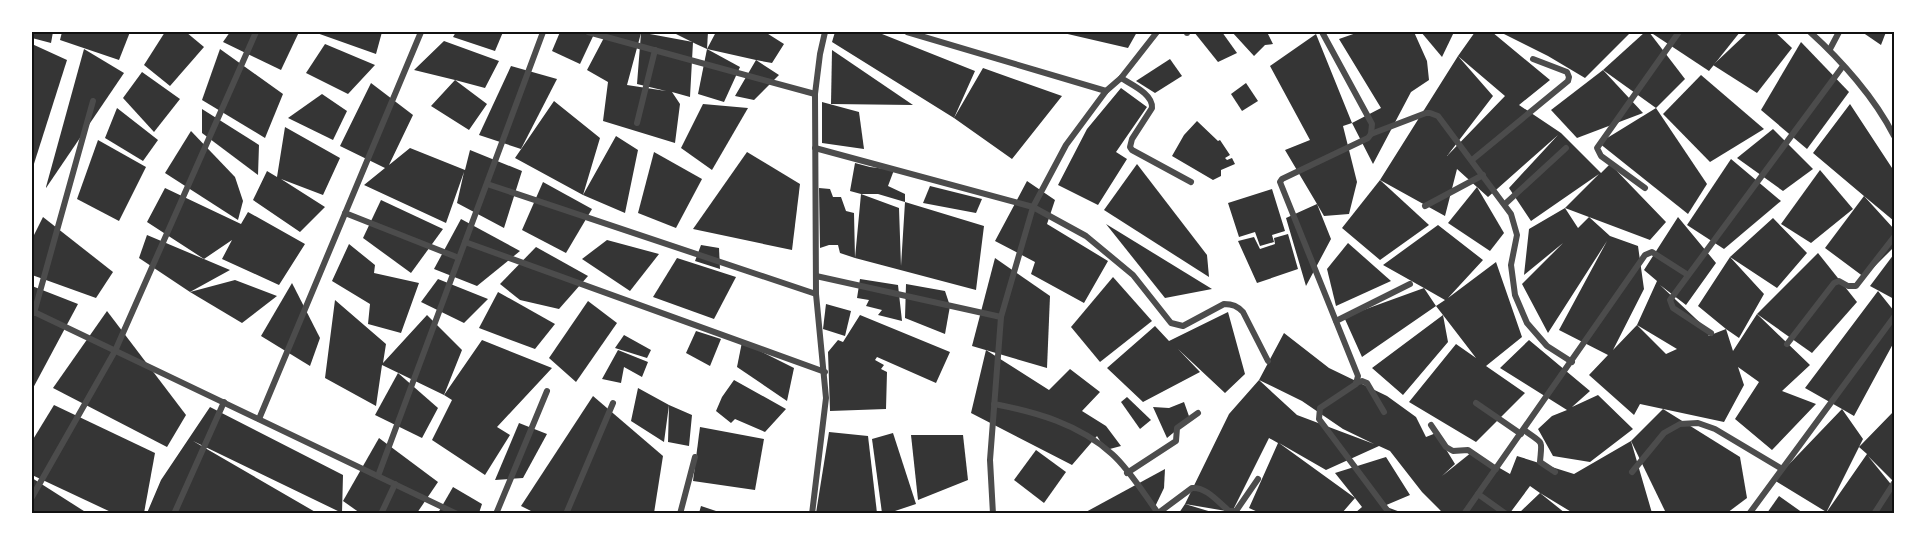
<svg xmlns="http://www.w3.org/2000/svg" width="1926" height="545" viewBox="0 0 1926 545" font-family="Figtree,sans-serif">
<rect width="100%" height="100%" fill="#fff"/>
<g fill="#353535" fill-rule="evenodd">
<path d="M32,32H53L51,43L32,38Z"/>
<path d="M62,32H130L119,60L60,40Z"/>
<path d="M165,32H186L204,47L170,86L144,65Z"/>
<path d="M230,32H299L281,70L223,42Z"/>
<path d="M314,32H382L376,54Z"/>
<path d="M456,32H503L495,51L453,37Z"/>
<path d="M560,32H595L580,64L552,51Z"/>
<path d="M607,32H639L693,42L690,97L672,92L680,104L675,143L603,121L608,82L587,70ZM641,33L637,84L666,91L627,85Z"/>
<path d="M672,32H708L707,49L696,44Z"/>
<path d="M716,32H765L784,44L772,63L756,60L779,75L754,100L735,96L756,60L707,49Z"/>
<path d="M835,32H877L975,71L954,118L983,68L1062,96L1012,159L954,118L832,42Z"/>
<path d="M1059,32H1137L1128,48Z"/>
<path d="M1194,32H1222L1237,53L1218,62Z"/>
<path d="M1232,32H1267L1273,44L1265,45L1254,56Z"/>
<path d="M1359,32H1414L1427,61L1429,80L1411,92L1373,164L1352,123L1381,108L1339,39Z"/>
<path d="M1421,32H1454L1442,57Z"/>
<path d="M1475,32H1492L1550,80L1519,105L1561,133L1601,173L1610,164L1666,222L1650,240L1565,208L1578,228L1589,217L1610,236L1638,246L1644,289L1613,350L1637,325L1666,354L1677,349L1637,325L1657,281L1644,270L1678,217L1716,263L1686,305L1660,285L1711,333L1708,336L1726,329L1698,306L1730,257L1773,218L1807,253L1777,288L1730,257L1764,294L1739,338L1726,329L1733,351L1757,314L1810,365L1782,391L1816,404L1772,450L1735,419L1759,382L1738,367L1744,385L1724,422L1640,404L1634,415L1589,375L1608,355L1559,330L1607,241L1548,333L1522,284L1563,243L1524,275L1529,229L1565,208L1599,174L1531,221L1509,188L1558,135L1488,197L1457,169L1445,216L1380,180L1458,56L1493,96L1447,156L1505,96L1458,56Z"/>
<path d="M1500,32H1631L1585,78L1548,56Z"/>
<path d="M1645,32H1649L1685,79L1656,108L1603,70Z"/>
<path d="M1650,32H1740L1709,71Z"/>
<path d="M1748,32H1775L1792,48L1757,93L1713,65Z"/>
<path d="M1862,32H1886L1881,45Z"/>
<path d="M1316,34L1352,123L1343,126L1357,182L1349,214L1324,216L1317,204L1331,239L1306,286L1286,218L1317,204L1285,150L1310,140L1270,66Z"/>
<path d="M444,41L499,61L485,88L455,80L487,104L469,130L431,106L455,80L414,70Z"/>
<path d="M1801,42L1849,92L1807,149L1761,110Z"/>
<path d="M32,44L67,60L32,170Z"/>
<path d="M325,44L375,65L348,94L306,73Z"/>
<path d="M84,49L124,73L46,188V187Z"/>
<path d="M220,49L283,94L265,138L202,100Z"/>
<path d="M707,49L740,67L724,102L698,94Z"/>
<path d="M832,50L913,105L831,104Z"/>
<path d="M1170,59L1182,76L1155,93L1136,81Z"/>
<path d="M511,66L557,79L521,149L479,135Z"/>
<path d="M1603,70L1643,113L1577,138L1551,110Z"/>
<path d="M142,72L180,99L154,132L123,98Z"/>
<path d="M1701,75L1764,129L1710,162L1663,114Z"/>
<path d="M371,83L413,115L389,165L410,148L465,170L470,150L522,171L504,228L457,203L464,172L446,223L364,185L385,168L340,146Z"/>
<path d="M1246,83L1258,101L1242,111L1231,94Z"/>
<path d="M1121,88L1147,107L1116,152L1127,159L1098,205L1058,185L1087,129Z"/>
<path d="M322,94L347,111L333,140L288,118Z"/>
<path d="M554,101L600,138L583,195L616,136L638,150L625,213L583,195L515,158Z"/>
<path d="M822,102L859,112L864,149L822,143Z"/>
<path d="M703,104L748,108L712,170L681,148Z"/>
<path d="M1850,104L1894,171V221L1864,196L1894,229V247L1864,277L1825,248L1864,196L1813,153Z"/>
<path d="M117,108L158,140L143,161L105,138Z"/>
<path d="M1656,108L1707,184L1688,214L1599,143Z"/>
<path d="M202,109L259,145L258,175L202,133Z"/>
<path d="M1197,121L1218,141L1220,140L1230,155L1225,158L1227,160L1232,158L1235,164L1221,170V176L1213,180L1172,156L1184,135Z"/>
<path d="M285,127L340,158L323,195L281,179L325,207L300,232L253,200L267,171L277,177Z"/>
<path d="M1773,129L1813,169L1783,191L1737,158Z"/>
<path d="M191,131L235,177L243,201L238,220L165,173Z"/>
<path d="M98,140L146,167L119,221L77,199Z"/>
<path d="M654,152L702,179L676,228L638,213Z"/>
<path d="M747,152L800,184L792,250L693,229Z"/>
<path d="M1731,159L1781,201L1724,249L1687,225Z"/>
<path d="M855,163L870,167L894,170L888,186L905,194V202L984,226L976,290L855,258L861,194L899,208L901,266L905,202L878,194H861L850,191Z"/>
<path d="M1137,164L1207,255L1209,277L1104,210Z"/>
<path d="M1820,170L1853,209L1811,243L1781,224Z"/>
<path d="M1380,180L1429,225L1380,260L1342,228Z"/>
<path d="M1027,181L1055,200L1047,224L1108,261L1084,303L1031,274L1035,262L995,241Z"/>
<path d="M543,182L592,209L566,253L522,230Z"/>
<path d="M930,186L982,199L976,213L923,203Z"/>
<path d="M1477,187L1504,233L1490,251L1448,223Z"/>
<path d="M165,188L241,224L248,212L305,244L279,285L222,259L232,240L204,259L147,222Z"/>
<path d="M819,188L830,189L833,197H841L846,211L854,213L855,258L840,253L838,245H829L820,248Z"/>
<path d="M1272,189L1285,231L1272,235L1274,242L1260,246L1255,232L1239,237L1228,203Z"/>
<path d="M381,200L443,229L411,273L363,238Z"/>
<path d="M43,217L113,272L96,298L32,275V239Z"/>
<path d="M461,219L520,251L477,286L434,269Z"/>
<path d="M1106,224L1212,289L1165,298Z"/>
<path d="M1438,225L1483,260L1448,298L1496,262L1522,337L1486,366L1525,393L1476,442L1409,402L1456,344L1476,358L1443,315L1448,342L1403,395L1372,368L1443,315L1436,306L1445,300L1424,288L1436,306L1362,357L1344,317L1424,288L1383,265Z"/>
<path d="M1288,234L1298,269L1257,283L1238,241L1254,237L1260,249L1275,244L1274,238Z"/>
<path d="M147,235L230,270L190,292L139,258Z"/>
<path d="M607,240L659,254L630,291L582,259Z"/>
<path d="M1348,243L1391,281L1336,306L1327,269Z"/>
<path d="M349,244L375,265L374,273L419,283L401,333L368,324L370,304L332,281Z"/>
<path d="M701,245L719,248L720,269L695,261Z"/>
<path d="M536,247L588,276L559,309L520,300L500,284Z"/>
<path d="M1818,253L1857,302L1812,353L1757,314Z"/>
<path d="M1894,254V299L1870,286Z"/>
<path d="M677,258L736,277L714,319L653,297Z"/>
<path d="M995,258L1050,296L1047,368L972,346Z"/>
<path d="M1113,277L1152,321L1100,362L1071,327Z"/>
<path d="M438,279L488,299L464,323L421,302Z"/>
<path d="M860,279L898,285L902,321L878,315L882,310L866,306L869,300L857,298Z"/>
<path d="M235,280L277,296L242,323L190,292Z"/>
<path d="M292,283L320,338L310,366L261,336Z"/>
<path d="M906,284L945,291L950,306L945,334L905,318Z"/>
<path d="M32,286L78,304L32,390Z"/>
<path d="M1878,291L1894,311V342L1854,416L1842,409L1863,439L1859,447L1894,411V482L1868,456L1894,488V513H1828L1774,480L1842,409L1805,388ZM1859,447L1867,454L1826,513Z"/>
<path d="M498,292L555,324L535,349L479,328Z"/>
<path d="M335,300L386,344L383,363L427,315L462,350L444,395L382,365L376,406L325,378Z"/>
<path d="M588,301L617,323L576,382L549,358Z"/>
<path d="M826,304L851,311L845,336L823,329Z"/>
<path d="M107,311L186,415L167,447L53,388Z"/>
<path d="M1228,312L1245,374L1225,393L1178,349L1200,372L1143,402L1107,368L1155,326L1169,341Z"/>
<path d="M860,315L950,352L936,383L877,357L875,360L884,365L881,369L887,372L886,409L830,411L828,352L838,340L843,342Z"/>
<path d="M696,331L721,339L710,366L686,353Z"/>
<path d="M1284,333L1329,368L1387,396L1416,417L1426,437L1436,433L1455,464L1442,476L1472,452L1510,474L1517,456L1574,474L1631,441L1652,513H1573L1540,493L1565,513H1519L1540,493L1530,486L1510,513H1443L1422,492L1390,451L1379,446L1326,470L1279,443L1355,498L1335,473L1386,457L1410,495L1384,506L1403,513H1355L1362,507L1355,498L1342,513H1260L1249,508L1278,443L1269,438L1232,512L1185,504L1215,513H1179L1185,504L1229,414L1259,380ZM1259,380L1302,401L1343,429L1374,444L1297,415Z"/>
<path d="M624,335L651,350L647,358L615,348Z"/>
<path d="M482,340L552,368L497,427L510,435L485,475L432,440L452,400L444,395Z"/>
<path d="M1529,340L1590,391L1572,407L1598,395L1633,429L1590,462L1553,456L1538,429L1552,416L1567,410L1500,368Z"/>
<path d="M742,342L794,368L787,401L737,367Z"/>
<path d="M618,350L648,362L642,377L624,367L621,383L602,379Z"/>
<path d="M986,350L1049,390L1070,369L1100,392L1082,411L1106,426L1121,446L1106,450L1097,436L1072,465L971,413Z"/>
<path d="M398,373L438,408L422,438L375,415Z"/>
<path d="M734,380L786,409L765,432L735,419L731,423L716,411L722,397Z"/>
<path d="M638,388L669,405L692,415L689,446L668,442L669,405L664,442L631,421Z"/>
<path d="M593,396L663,456L654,513H535L521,506Z"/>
<path d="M1127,397L1151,420L1140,429L1121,402Z"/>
<path d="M1184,402L1190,419L1167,438L1153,407L1169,408Z"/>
<path d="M54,405L155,453L144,513H113L32,475V441Z"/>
<path d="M210,407L343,475L342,513L193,441L317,513H147L161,480Z"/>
<path d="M1663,409L1740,457L1747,498L1727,513H1666L1631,441Z"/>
<path d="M519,423L547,434L523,478L495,480Z"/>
<path d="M700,427L764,439L755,490L693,481Z"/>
<path d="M829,432L868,436L877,513H816Z"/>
<path d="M893,433L916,504L889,513H882L872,439Z"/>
<path d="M911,435H963L968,480L918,500Z"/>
<path d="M379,438L438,482L417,513H360L343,501Z"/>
<path d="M1036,450L1066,472L1044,503L1014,480Z"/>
<path d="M1165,469L1164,488L1152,513H1084Z"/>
<path d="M32,478L87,513H32Z"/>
<path d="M453,487L482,504L479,513H438Z"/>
<path d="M1779,496L1803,513H1767Z"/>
<path d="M701,506L722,513H699Z"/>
</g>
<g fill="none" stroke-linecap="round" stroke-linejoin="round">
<g stroke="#4c4c4c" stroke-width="6">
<path d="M588,32L815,94"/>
<path d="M907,32L1106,91"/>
<path d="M1187,32V33"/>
<path d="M1322,32L1372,124L1371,134L1368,138L1282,179L1280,182L1358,376L1356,384L1320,408L1319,419L1390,514"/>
<path d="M1810,32C1841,60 1875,98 1894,136"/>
<path d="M1830,49L1839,32"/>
<path d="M1121,78C1132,85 1153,94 1152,108L1132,139L1130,147L1132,150L1191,182"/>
<path d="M637,123L655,50"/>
<path d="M1371,134L1426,113H1430L1438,116L1511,214L1517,235L1511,265L1515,295L1527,323L1547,346L1572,362"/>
<path d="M815,148L1033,207L1086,236L1133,275L1171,323L1183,326L1224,304C1233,304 1237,306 1243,312L1268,361"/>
<path d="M1472,160L1568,81L1569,77L1567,72L1533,59"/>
<path d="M487,184L816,294"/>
<path d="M1645,188L1601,156L1597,148L1679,32"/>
<path d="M1505,204L1566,148"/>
<path d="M1425,206L1483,175"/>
<path d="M345,213L459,258"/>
<path d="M465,242L825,372"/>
<path d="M816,276L1001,317"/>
<path d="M32,311L457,514"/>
<path d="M34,313L93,101"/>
<path d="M1336,321L1410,284"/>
<path d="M1711,333L1673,308L1670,300L1843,66"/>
<path d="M1787,344L1834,283L1839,281L1848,286H1856L1894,237"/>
<path d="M1356,383L1362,381L1367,383L1384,412"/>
<path d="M1476,403L1521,434"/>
<path d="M994,404C1036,412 1079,424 1112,454C1129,469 1144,494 1158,513"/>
<path d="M259,419L421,32"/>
<path d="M1431,425L1446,447L1453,451L1468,450L1496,469"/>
<path d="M1524,430C1544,445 1542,438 1540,462L1555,472"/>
<path d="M1632,472L1664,433L1680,424L1698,423L1715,429L1782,469"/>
<path d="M1127,473L1176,441L1177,428L1198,413"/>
<path d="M378,476L543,32"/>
<path d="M1478,494L1506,514"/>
<path d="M32,497L115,351L256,32"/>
<path d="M174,514L224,402"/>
<path d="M381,514L395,484"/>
<path d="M496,514L547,391"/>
<path d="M566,514L613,403"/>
<path d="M680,514L695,457"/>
<path d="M812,514L826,398L816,294L815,94L820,54L825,32"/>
<path d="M993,514L990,460L1001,317L1033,207L1066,145L1106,91L1121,78L1157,32"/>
<path d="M1157,514L1192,488C1207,487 1218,502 1229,511H1236L1258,479"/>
<path d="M1464,514L1645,255L1652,252L1688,275"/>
<path d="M1749,514L1894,317"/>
<path d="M1874,514L1894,483"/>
</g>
</g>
<rect width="1926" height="545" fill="none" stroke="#ffffff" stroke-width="66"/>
<rect x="33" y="33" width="1860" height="479" fill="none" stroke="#111" stroke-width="2"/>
</svg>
